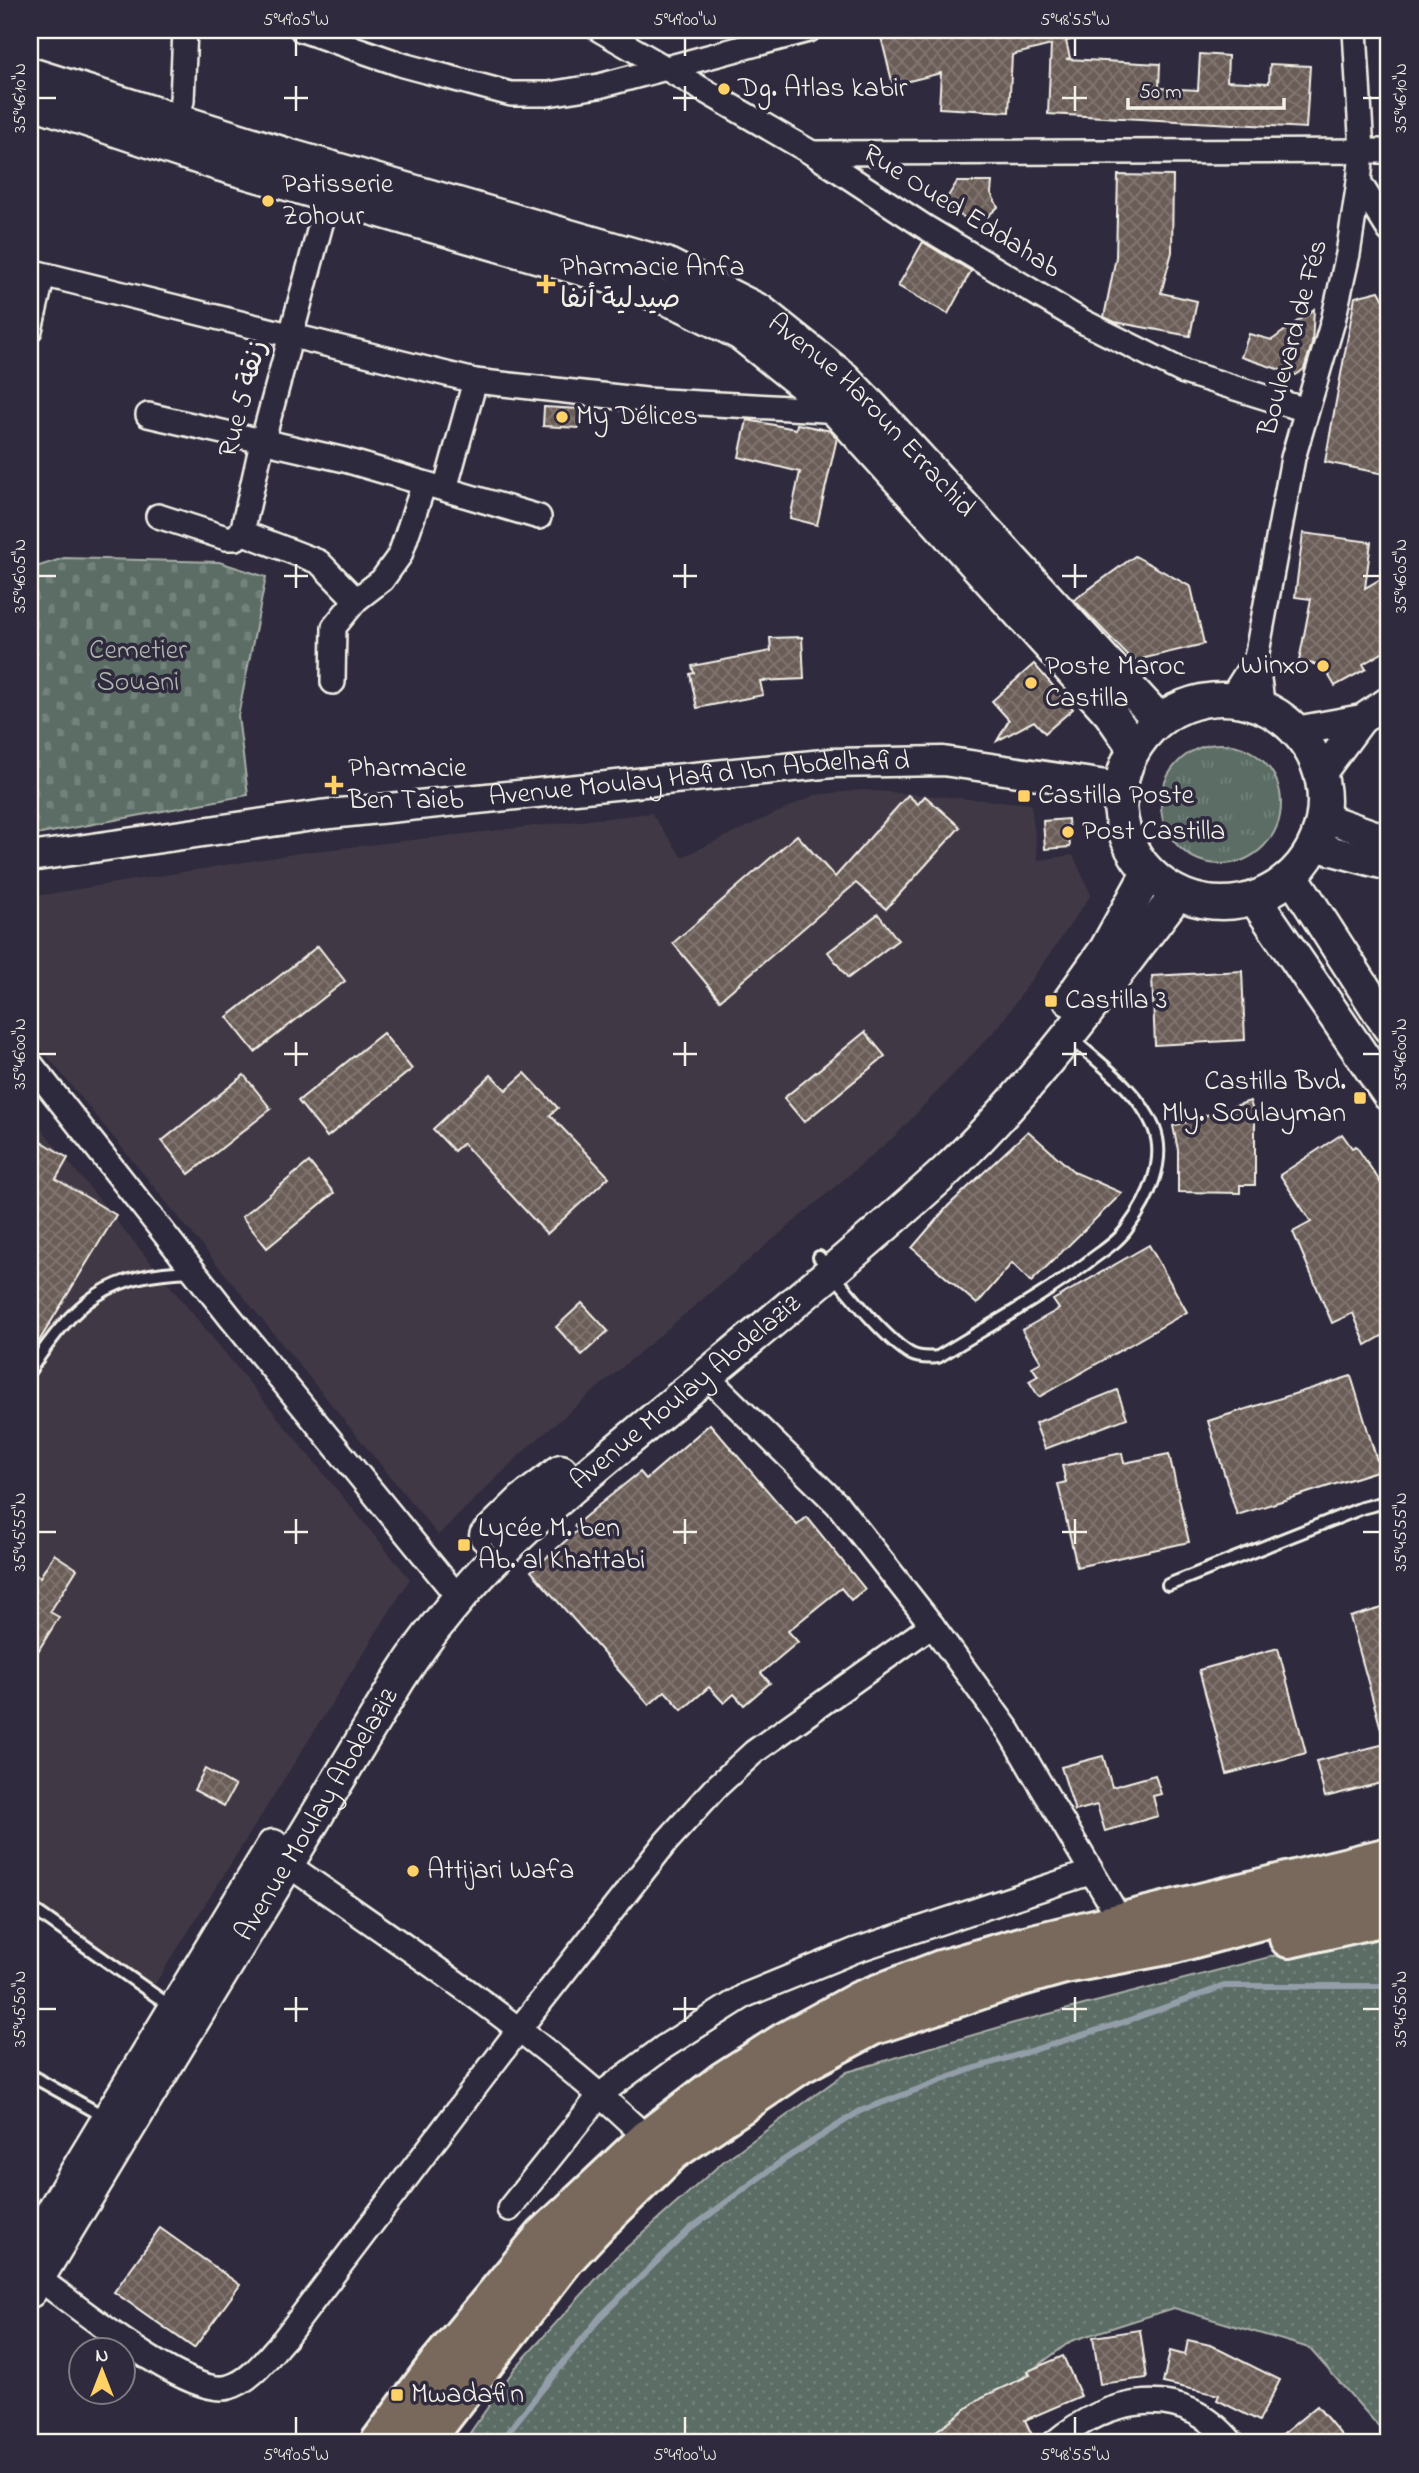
<svg xmlns="http://www.w3.org/2000/svg" width="1419" height="2473" viewBox="0 0 1419 2473" font-family="'Indie Flower','Playpen Sans Arabic',sans-serif">
<defs>
<pattern id="grass-tufts" width="24" height="20" patternUnits="userSpaceOnUse" patternTransform="scale(1.75)"><rect width="24" height="20" fill="#5b6d66"/><path d="M3 7l-1-3M5 7V3M7 7l1-3M15 17l-1-3M17 17v-4M19 17l1-3" fill="none" stroke="#73827c"/></pattern>
<pattern id="cemetery-stones" width="16" height="16" patternUnits="userSpaceOnUse" patternTransform="scale(1.75)"><rect width="16" height="16" fill="#5b6d66"/><path d="M2 7V4a2 2 0 0 1 4 0v3zM10 15v-3a2 2 0 0 1 4 0v3z" fill="#73827c"/></pattern>
<pattern id="park-dots" width="8" height="8" patternUnits="userSpaceOnUse" patternTransform="scale(1.75)"><rect width="8" height="8" fill="#5b6d66"/><path d="M2 2h.1M6 6h.1" fill="none" stroke="#73827c" stroke-width="1.8" stroke-linecap="round"/></pattern>
<pattern id="building-cross-hatch" width="8" height="8" patternUnits="userSpaceOnUse" patternTransform="scale(1.75)"><rect width="8" height="8" fill="#6b5d59"/><path d="M0 0l8 8M0 8l8-8" fill="none" stroke="#817571"/></pattern>
</defs>
<rect width="100%" height="100%" fill="#2f2a3d"/>
<filter id="ink" filterUnits="userSpaceOnUse"><feTurbulence type="fractalNoise" baseFrequency=".0143" numOctaves="2"/><feDisplacementMap in="SourceGraphic" scale="14" xChannelSelector="R" yChannelSelector="G"/><feConvolveMatrix kernelMatrix="1 2 1 2 8 2 1 2 1" color-interpolation-filters="sRGB"/></filter>
<g filter="url(#ink)">
<g fill="#413945">
<path d="M863,790L1031,804L1038,860L1073,855L1091,895L999,1026L896,1135L527,1448L438,1535L30,1035V897L306,852L651,813L682,857L815,795Z"/>
<path d="M30,1115L410,1579L150,1992L30,1906Z"/>
</g>
<circle fill="url(#grass-tufts)" stroke="#a8afa7" stroke-width="2" cx="1221" cy="804" r="60"/>
<path fill="url(#cemetery-stones)" stroke="#a8afa7" stroke-width="2" d="M64,558L219,562L266,577L238,716L248,795L30,836V569Z"/>
<path fill="url(#park-dots)" stroke="#a8afa7" stroke-width="2" d="M1389,1926V2438L1309,2348L1174,2308L1071,2341L935,2443H463L515,2368L616,2257L724,2161L847,2072L1014,2023Z"/>
<g fill="none" stroke-linecap="round" stroke-linejoin="round">
<path stroke="#939ea8" stroke-width="6" d="M499,2443L601,2316L690,2229L782,2161L860,2111L969,2070L1124,2022L1224,1986H1389"/>
</g>
<g fill="url(#building-cross-hatch)" stroke="#f4f1e8" stroke-width="2">
<path d="M910,30H1087L1088,36L1066,41L1070,58L1066,59L1160,64L1159,88L1198,90L1200,54L1228,56L1227,81L1269,83L1270,64L1310,66L1306,128L1048,114L1051,45L1012,55L1009,112L939,108L941,73L893,85L881,37Z"/>
<path d="M1118,175L1173,176L1172,252L1161,293L1197,301L1190,336L1115,322L1104,317L1116,257Z"/>
<path d="M957,182H992L991,193L998,207L986,218L983,227L952,211L947,198Z"/>
<path d="M923,242L971,271L948,314L898,286Z"/>
<path d="M1379,291L1389,309V475L1325,462L1355,297Z"/>
<path d="M1314,309L1312,344L1304,369L1296,375L1241,357L1249,334L1272,340Z"/>
<path d="M544,407L580,409L579,428L543,426Z"/>
<path d="M747,420L796,429L797,424L831,431L837,438L817,525L790,518L800,472L739,457Z"/>
<path d="M1303,533L1371,542L1365,588L1389,574V649L1363,664L1366,669L1335,686L1323,666L1299,661L1311,599L1295,597Z"/>
<path d="M1135,556L1191,587L1204,644L1133,661L1074,600Z"/>
<path d="M802,637L804,679L760,681L763,695L697,708L690,674L694,673L692,666L771,651L770,638Z"/>
<path d="M1034,664L1073,709L1045,733L1034,721L997,741L1009,720L992,701Z"/>
<path d="M908,795L918,804L925,796L960,827L886,909L856,883L720,1000L673,943L797,835L835,877Z"/>
<path d="M1068,819L1070,847L1045,849L1043,821Z"/>
<path d="M878,914L898,940L848,978L828,952Z"/>
<path d="M318,946L345,981L255,1052L227,1017Z"/>
<path d="M1242,971L1245,1040L1155,1045L1152,976Z"/>
<path d="M865,1032L885,1056L804,1122L784,1098Z"/>
<path d="M383,1033L412,1069L327,1137L298,1101Z"/>
<path d="M525,1073L558,1108L550,1115L609,1177L547,1234L463,1143L454,1151L433,1129L491,1075L506,1090Z"/>
<path d="M244,1075L271,1109L189,1174L162,1141Z"/>
<path d="M1250,1101L1255,1118V1185H1240V1193L1178,1192V1150L1173,1126Z"/>
<path d="M1028,1131L1074,1172L1122,1193L1031,1282L1012,1263L977,1304L912,1248L948,1206Z"/>
<path d="M30,1134L68,1158L56,1179L116,1215L30,1356Z"/>
<path d="M1342,1134L1352,1148L1356,1146L1383,1186L1389,1183V1332L1366,1345L1353,1313L1332,1323L1293,1232L1311,1222L1280,1175Z"/>
<path d="M309,1162L334,1193L267,1248L242,1217Z"/>
<path d="M1149,1245L1187,1312L1039,1397L1029,1381L1038,1376L1032,1367L1041,1362L1022,1330L1059,1309L1053,1300Z"/>
<path d="M582,1303L608,1331L582,1355L556,1327Z"/>
<path d="M1351,1376L1380,1470L1237,1515L1208,1421Z"/>
<path d="M1117,1390L1127,1418L1045,1449L1035,1423Z"/>
<path d="M710,1424L797,1525L807,1517L865,1589L851,1600L841,1588L788,1631L798,1642L761,1673L770,1683L744,1705L734,1694L724,1703L709,1687L682,1710L665,1691L649,1705L531,1571L578,1530L574,1526L599,1505L640,1472L646,1479Z"/>
<path d="M1122,1453L1124,1463L1169,1454L1189,1542L1077,1567L1058,1484L1066,1482L1062,1466Z"/>
<path d="M54,1554L77,1569L50,1612L59,1617L30,1664V1570L40,1577Z"/>
<path d="M1389,1606V1740H1384L1350,1617Z"/>
<path d="M1278,1648L1306,1753L1227,1774L1199,1670Z"/>
<path d="M1389,1743V1781L1325,1797L1316,1761Z"/>
<path d="M1103,1756L1112,1787L1155,1775L1161,1794L1153,1796L1158,1816L1105,1831L1097,1805L1075,1811L1061,1767Z"/>
<path d="M205,1769L235,1786L224,1806L194,1790Z"/>
<path d="M160,2228L240,2285L194,2348L114,2292Z"/>
<path d="M1140,2330L1147,2378L1100,2384L1093,2337Z"/>
<path d="M1188,2340L1210,2345L1280,2380L1259,2421L1217,2400L1219,2395L1163,2383L1170,2351L1185,2355Z"/>
<path d="M1063,2356L1081,2396L1025,2420L1032,2435L1014,2443H920L982,2397L1030,2375L1028,2371Z"/>
<path d="M1317,2406L1348,2443H1272Z"/>
</g>
<g fill="none" stroke-linecap="round" stroke-linejoin="round">
<g stroke="#f4f1e8" stroke-width="16">
<g id="service">
<path d="M819,1257C840,1282 884,1339 911,1354C919,1358 929,1358 938,1357C990,1325 1044,1296 1092,1259C1104,1250 1120,1240 1128,1227C1148,1200 1167,1161 1154,1128C1139,1091 1099,1063 1071,1038"/>
<path d="M30,1370C76,1300 108,1273 194,1271"/>
<path d="M1168,1585L1362,1508L1389,1501"/>
<path d="M30,1907L173,2008"/>
<path d="M30,2075L107,2118"/>
</g>
</g>
<g stroke="#f4f1e8" stroke-width="28">
<g id="minor">
<path d="M302,30L403,65L511,94H548L599,86L809,30"/>
<path d="M600,30L812,153L925,227L1082,321L1184,372L1306,410"/>
<path d="M182,101L185,30"/>
<path d="M812,153L1389,151"/>
<path d="M1359,182L1389,230"/>
<path d="M30,271L475,381L646,400L841,411"/>
<path d="M30,330L43,275"/>
<path d="M148,415L345,460L539,517"/>
<path d="M445,489L475,381"/>
<path d="M158,516L226,538H236L243,528L262,443L329,194"/>
<path d="M241,532L319,562L356,600"/>
<path d="M333,682L334,627L356,600L382,580L400,555L424,484"/>
<path d="M1230,699L1256,658"/>
<path d="M1263,708L1256,658L1293,458L1333,321L1348,254L1359,182L1362,152L1355,30"/>
<path d="M30,1063L230,1317L458,1597"/>
<path d="M706,1376L838,1505L932,1625L1009,1731L1122,1923"/>
<path d="M273,1858L287,1864C411,1951 538,2034 648,2139"/>
<path d="M509,2209L601,2094L664,2047L746,1995L856,1950L1092,1872"/>
<path d="M38,2278C73,2303 189,2399 229,2387C252,2381 270,2354 285,2338L520,2028L666,1842L715,1788L754,1752L932,1625"/>
<path d="M1054,2443C1108,2397 1181,2381 1232,2443"/>
</g>
</g>
<g stroke="#f4f1e8" stroke-width="33">
<g id="tertiary">
<path d="M1296,731L1362,719L1389,701"/>
<path d="M1321,774L1362,719"/>
<path d="M1323,817L1389,840"/>
<path d="M1314,846L1389,866"/>
<path id="s1" d="M30,857L320,815L833,763L943,761L1120,787"/>
</g>
</g>
<g stroke="#f4f1e8" stroke-width="37">
<g id="secondary">
<path id="s2" d="M30,74L294,157L666,264L760,311L845,379L872,407L1159,720"/>
<path d="M30,101L218,164L609,277L683,305L741,334L838,412L1110,713L1134,748"/>
<circle cx="1222" cy="801" r="102"/>
<path d="M1292,876L1389,1027"/>
<path d="M1255,899L1389,1095"/>
<path d="M1070,1000L1106,949L1148,873"/>
<path d="M486,1536L522,1501L561,1471"/>
<path d="M30,2249L273,1846"/>
<path id="s3" d="M30,2291L399,1679C471,1566 559,1498 660,1414C754,1336 850,1258 941,1176C1031,1092 1103,991 1177,894"/>
</g>
</g>
<g stroke="#f4f1e8" stroke-width="44">
<g id="trunk">
<path d="M1289,1938L1389,1915"/>
<path d="M380,2443L438,2365L544,2237L648,2139L724,2081L785,2042L860,2001L941,1970L1025,1946L1389,1857"/>
<path d="M422,2443L565,2258L597,2224L672,2151L800,2064L871,2026L1018,1977L1064,1964L1172,1944L1389,1885"/>
</g>
</g>
<use href="#service" stroke="#2f2a3d" stroke-width="10"/>
<use href="#minor" stroke="#2f2a3d" stroke-width="23"/>
<use href="#tertiary" stroke="#2f2a3d" stroke-width="28"/>
<use href="#secondary" stroke="#2f2a3d" stroke-width="32"/>
<use href="#trunk" stroke="#78695c" stroke-width="38"/>
</g>
</g>
<path fill="none" stroke="#f4f1e8" stroke-width="2.5" d="M296,38V56M685,38V56M1075,38V56M296,86V111M685,86V111M1075,86V111M38,98H56M284,98H308M673,98H697M1062,98H1087M1363,98H1380M296,564V588M685,564V588M1075,564V588M38,576H56M284,576H308M673,576H697M1062,576H1087M1363,576H1380M296,1042V1066M685,1042V1066M1075,1042V1066M38,1054H56M284,1054H308M673,1054H697M1062,1054H1087M1363,1054H1380M296,1519V1544M685,1519V1544M1075,1519V1544M38,1532H56M284,1532H308M673,1532H697M1062,1532H1087M1363,1532H1380M296,1997V2022M685,1997V2022M1075,1997V2022M38,2009H56M284,2009H308M673,2009H697M1062,2009H1087M1363,2009H1380M296,2417V2434M685,2417V2434M1075,2417V2434"/>
<g fill="#ffd166" stroke="#2f2a3d" stroke-width="2.5">
<circle cx="724" cy="89" r="7"/>
<circle cx="268" cy="201" r="7"/>
<path d="M542.5 273.5h7v7h7v7h-7v7h-7v-7h-7v-7h7z"/>
<circle cx="562" cy="417" r="7"/>
<circle cx="1323" cy="666" r="7"/>
<circle cx="1031" cy="683" r="7"/>
<path d="M330.5 774.5h7v7h7v7h-7v7h-7v-7h-7v-7h7z"/>
<rect x="1017" y="789" width="14" height="14" rx="3.5"/>
<circle cx="1068" cy="832" r="7"/>
<rect x="1044" y="994" width="14" height="14" rx="3.5"/>
<rect x="1353" y="1091" width="14" height="14" rx="3.5"/>
<rect x="457" y="1538" width="14" height="14" rx="3.5"/>
<circle cx="413" cy="1871" r="7"/>
<rect x="390" y="2388" width="14" height="14" rx="3.5"/>
</g>
<g text-anchor="middle" dominant-baseline="central" stroke-width="7" stroke-linejoin="round" paint-order="stroke">
<g font-size="28" fill="#f4f1e8" stroke="#2f2a3d" text-anchor="start">
<text x="738" y="89">Dg. Atlas kabir</text>
<text x="282" y="185">Patisserie<tspan x="282" dy="32">Zohour</tspan></text>
<text x="560" y="268">Pharmacie Anfa<tspan x="560" dy="32">صيدلية أنفا</tspan></text>
<text x="576" y="417">My Délices</text>
<text x="1309" y="666" text-anchor="end">Winxo</text>
<text x="1045" y="667">Poste Maroc<tspan x="1045" dy="32">Castilla</tspan></text>
<text x="348" y="769">Pharmacie<tspan x="348" dy="32">Ben Taieb</tspan></text>
<text x="1038" y="796">Castilla Poste</text>
<text x="1082" y="832">Post Castilla</text>
<text x="1065" y="1001">Castilla 3</text>
<text x="1346" y="1082" text-anchor="end">Castilla Bvd.<tspan x="1346" dy="32">Mly. Soulayman</tspan></text>
<text x="478" y="1529">Lycée M. ben<tspan x="478" dy="32">Ab. al Khattabi</tspan></text>
<text x="427" y="1871">Attijari Wafa</text>
<text x="411" y="2395">Mwadafin</text>
</g>
<g font-size="28" fill="#f4f1e8" stroke="#2f2a3d">
<text transform="translate(961 212) rotate(32)">Rue Oued Eddahab</text>
<text transform="translate(1294 338) rotate(-75)">Boulevard de Fés</text>
<text transform="translate(244 399) rotate(-75)">Rue 5 زنقة</text>
<text stroke="none"><textPath href="#s2" startOffset="922">Avenue Haroun Errachid</textPath></text>
<text stroke="none"><textPath href="#s1" startOffset="674">Avenue Moulay Hafid Ibn Abdelhafid</textPath></text>
<text stroke="none"><textPath href="#s3" startOffset="1122">Avenue Moulay Abdelaziz</textPath></text>
<text stroke="none"><textPath href="#s3" startOffset="556">Avenue Moulay Abdelaziz</textPath></text>
</g>
<g font-size="28" fill="#afb6ae" stroke="#2f2a3d">
<text x="138" y="651">Cemetier<tspan x="138" dy="32">Souani</tspan></text>
</g>
</g>
<rect width="1419" height="2473" fill="none" stroke="#2f2a3d" stroke-width="77"/>
<g transform="translate(102 2371)"><circle r="33" fill="#2f2a3d" stroke="#7e7a81" stroke-width="2"/>
<path d="M0-5L12 26L0 18L-12 26Z" fill="#ffd166"/>
<text y="-10" font-size="19" font-weight="bold" text-anchor="middle" fill="#f4f1e8">N</text>
</g>
<path d="M1128 98v10h156v-10" fill="none" stroke="#f4f1e8" stroke-width="3.5"/>
<text x="1139" y="98" font-size="21" fill="#f4f1e8" stroke="#2f2a3d" stroke-width="5" paint-order="stroke">50 m</text>
<rect x="38" y="38" width="1342" height="2396" fill="none" stroke="#f4f1e8" stroke-width="2.5"/>
<g font-size="18" text-anchor="middle" fill="#f4f1e8">
<text x="296" y="25">5°49'05"W</text>
<text x="685" y="25">5°49'00"W</text>
<text x="1075" y="25">5°48'55"W</text>
<text transform="translate(19 98) rotate(-90)" y="6">35°46'10"N</text>
<text transform="translate(1400 98) rotate(-90)" y="6">35°46'10"N</text>
<text transform="translate(19 576) rotate(-90)" y="6">35°46'05"N</text>
<text transform="translate(1400 576) rotate(-90)" y="6">35°46'05"N</text>
<text transform="translate(19 1054) rotate(-90)" y="6">35°46'00"N</text>
<text transform="translate(1400 1054) rotate(-90)" y="6">35°46'00"N</text>
<text transform="translate(19 1532) rotate(-90)" y="6">35°45'55"N</text>
<text transform="translate(1400 1532) rotate(-90)" y="6">35°45'55"N</text>
<text transform="translate(19 2009) rotate(-90)" y="6">35°45'50"N</text>
<text transform="translate(1400 2009) rotate(-90)" y="6">35°45'50"N</text>
<text x="296" y="2460">5°49'05"W</text>
<text x="685" y="2460">5°49'00"W</text>
<text x="1075" y="2460">5°48'55"W</text>
</g>
</svg>
